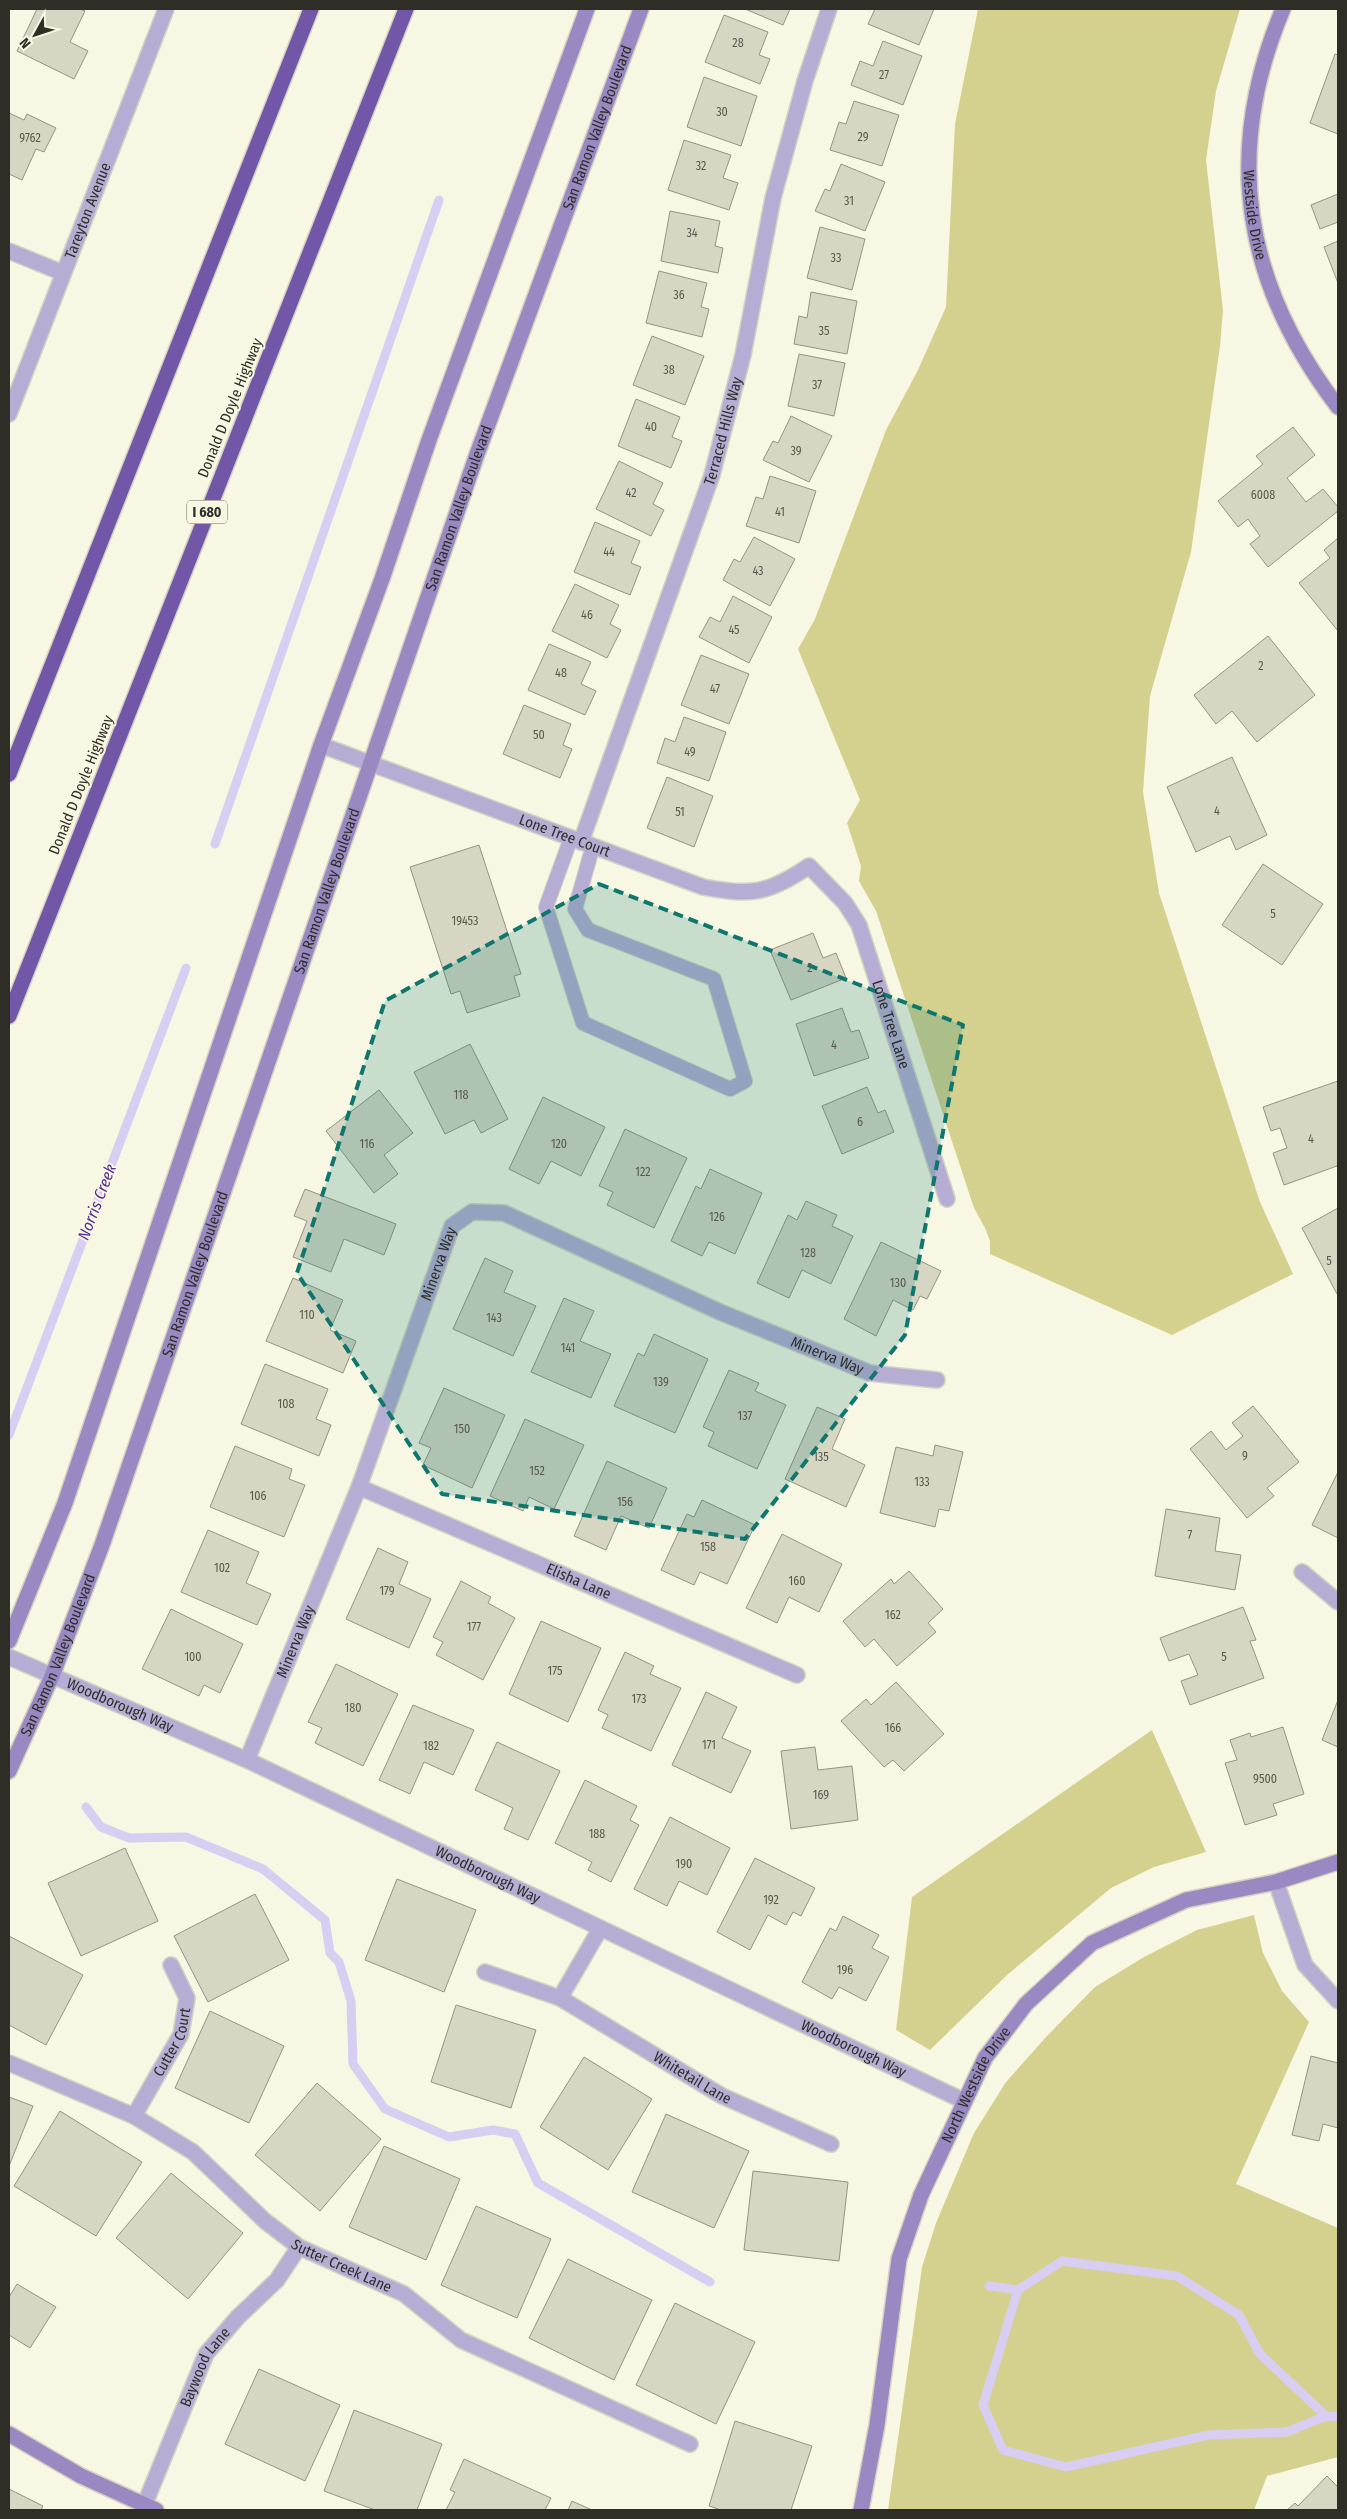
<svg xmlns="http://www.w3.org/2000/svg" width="1347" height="2519" viewBox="0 0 1347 2519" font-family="'Fira Sans Condensed',sans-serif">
<rect width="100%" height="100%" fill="#f7f7e3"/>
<g fill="#d4d18f">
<path d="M978,9H1240L1216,91L1206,160L1223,310L1220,346L1191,552L1150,696L1143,792L1159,893L1260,1202L1293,1274L1172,1335L990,1254V1241L985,1228L974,1208L876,911L859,881L861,866L847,823L860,800L798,649L815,619L886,430L918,370L946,307L955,124Z"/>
<path d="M1152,1730L1206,1852L1154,1867L1111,1888L1007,1975L930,2050L896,2030L912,1897Z"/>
<path d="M1254,1915L1263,1953L1282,1991L1309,2022L1236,2184L1338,2228V2457L1267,2476L1254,2510H888L922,2267L936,2223L974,2133L1006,2082L1046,2037L1095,1987L1144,1957L1197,1930Z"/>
</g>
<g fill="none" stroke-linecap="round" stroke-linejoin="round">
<g stroke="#d8cef2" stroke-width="9">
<path d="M215,844L439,200"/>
<path d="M9,1435L186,968"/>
<path d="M86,1807L101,1827L129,1838L186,1837L263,1869L325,1920L330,1953L339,1962L351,2001L353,2064L385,2109L449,2137L493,2130L515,2134L538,2183L710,2282"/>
<path d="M989,2286L1018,2290L1062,2261L1177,2276L1239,2315L1260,2354L1327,2417L1338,2416"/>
<path d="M1018,2290L983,2405L1003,2450L1066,2467L1208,2435L1287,2432L1326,2416"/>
</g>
</g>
<g fill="#d7d6c3" stroke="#949482">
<path d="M37,9H80L85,11L70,42L88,51L74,79L17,51Z"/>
<path d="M745,9H790L783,25Z"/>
<path d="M875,9H934L919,45L868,24Z"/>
<path d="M724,15L768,32L759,55L770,59L760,84L705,62Z"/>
<path d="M883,41L922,56L903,105L851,85L860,61L873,66Z"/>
<path d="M1335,54L1338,55V134L1310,123Z"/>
<path d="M704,77L757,96L741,146L687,127Z"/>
<path d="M854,101L899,115L882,166L830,150L839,122L846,124Z"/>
<path d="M9,113L24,120L27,114L56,128L44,152L36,149L22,180L9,174Z"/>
<path d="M684,140L731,155L723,178L738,183L729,210L668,190Z"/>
<path d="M841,164L885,182L865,231L815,211L825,189L830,191Z"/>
<path d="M1338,194V222L1320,229L1311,205Z"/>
<path d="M670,211L720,221L715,246L723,248L718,273L661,261Z"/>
<path d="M820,227L865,239L852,290L807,278Z"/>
<path d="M1338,241V283L1324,247Z"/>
<path d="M659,271L707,283L701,307L709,309L702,337L646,323Z"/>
<path d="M811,292L857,301L847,354L794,344L799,316L807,318Z"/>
<path d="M652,336L704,356L685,405L633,385Z"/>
<path d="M799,354L845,363L834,416L788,406Z"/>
<path d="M636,399L680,417L672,437L682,441L671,468L618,446Z"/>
<path d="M791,416L832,436L809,482L763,460L773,441L778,443Z"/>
<path d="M1293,427L1315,455L1287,478L1306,502L1323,489L1338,507V511L1268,567L1250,544L1260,536L1248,519L1238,527L1218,501L1263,464L1256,456Z"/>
<path d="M619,461L663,483L653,504L664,510L651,536L596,509Z"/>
<path d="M770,476L816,491L799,543L746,526L756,497L763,499Z"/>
<path d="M595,522L640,541L631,563L641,567L630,595L574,572Z"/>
<path d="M754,537L795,559L770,606L723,580L734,559L740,562Z"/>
<path d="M1338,538V631L1299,583L1330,558L1324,550Z"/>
<path d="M575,584L619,605L610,624L621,630L607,658L552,631Z"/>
<path d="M733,596L772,617L749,663L699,637L710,617L720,622Z"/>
<path d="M1268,636L1315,695L1257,742L1232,711L1216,724L1194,695Z"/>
<path d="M549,644L591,662L581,684L596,691L585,715L528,690Z"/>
<path d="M701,655L749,674L729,724L681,705Z"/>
<path d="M524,705L571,724L563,745L572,749L560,778L503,754Z"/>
<path d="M684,717L726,732L709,781L657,763L665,738L675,742Z"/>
<path d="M1232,757L1267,835L1236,850L1230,836L1196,852L1167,787Z"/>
<path d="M667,777L713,796L694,847L647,828Z"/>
<path d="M479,845L521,974L514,976L520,996L467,1013L460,991L451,994L410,867Z"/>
<path d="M1263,864L1323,904L1282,965L1222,925Z"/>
<path d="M813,933L823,958L836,953L846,978L791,1000L770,950Z"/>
<path d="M842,1008L851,1032L859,1030L869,1058L814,1076L796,1024Z"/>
<path d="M470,1044L508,1119L481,1133L474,1120L445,1134L414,1072Z"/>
<path d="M1338,1081V1169L1337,1166L1284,1185L1273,1153L1287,1148L1280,1128L1271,1131L1263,1107Z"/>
<path d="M867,1087L878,1113L885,1110L894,1132L842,1154L822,1106Z"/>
<path d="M379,1090L413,1133L384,1155L398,1174L374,1193L326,1131Z"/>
<path d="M543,1097L605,1127L581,1176L551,1161L539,1184L509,1169Z"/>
<path d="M625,1129L687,1158L654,1228L607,1205L613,1192L599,1186Z"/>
<path d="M710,1169L762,1193L735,1254L709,1242L702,1256L671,1241L696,1186L701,1189Z"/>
<path d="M305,1189L396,1224L384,1255L344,1239L331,1272L293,1257L307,1221L294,1216Z"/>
<path d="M806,1201L837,1215L832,1226L853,1236L831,1284L802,1270L789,1298L757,1283L788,1215L797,1220Z"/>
<path d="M1338,1208V1293L1337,1294L1302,1228Z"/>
<path d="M881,1242L941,1271L927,1299L920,1296L913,1310L893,1300L876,1336L844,1319Z"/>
<path d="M485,1258L513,1271L504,1292L536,1306L513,1356L453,1329Z"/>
<path d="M293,1278L343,1300L330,1330L356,1341L343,1373L266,1341Z"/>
<path d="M564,1298L594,1311L580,1341L611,1354L591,1398L531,1372Z"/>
<path d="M654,1334L708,1359L675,1433L614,1406L638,1353L644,1356Z"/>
<path d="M265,1364L328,1389L316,1419L331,1425L319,1456L241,1424Z"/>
<path d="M729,1370L759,1383L755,1391L786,1405L757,1469L708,1446L714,1432L703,1427Z"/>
<path d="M444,1388L505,1415L472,1488L423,1465L431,1448L419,1443Z"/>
<path d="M1253,1406L1299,1462L1267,1488L1274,1496L1247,1518L1190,1449L1211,1431L1226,1450L1243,1436L1232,1423Z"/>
<path d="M817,1407L845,1419L832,1449L865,1465L846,1507L785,1479Z"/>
<path d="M525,1419L584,1445L554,1509L529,1497L523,1511L490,1496Z"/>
<path d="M935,1445L963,1452L949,1511L939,1509L935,1527L880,1513L896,1447L933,1456Z"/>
<path d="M235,1446L292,1469L289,1479L305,1485L284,1537L210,1507Z"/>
<path d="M607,1461L667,1488L649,1528L621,1516L606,1550L574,1536Z"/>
<path d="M1338,1472V1538L1312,1525Z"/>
<path d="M702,1500L755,1525L727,1584L700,1572L694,1585L661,1570L687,1514L694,1517Z"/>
<path d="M1166,1509L1220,1518L1215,1551L1241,1555L1235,1590L1155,1576Z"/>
<path d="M208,1530L259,1552L246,1583L271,1594L257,1625L181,1592Z"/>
<path d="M782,1534L842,1564L819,1612L789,1597L777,1623L746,1608Z"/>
<path d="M378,1548L408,1562L399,1584L431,1599L409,1648L346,1619Z"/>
<path d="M909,1571L943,1609L928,1623L936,1632L897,1666L874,1639L865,1647L843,1621L891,1579L894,1584Z"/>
<path d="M461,1581L491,1597L488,1603L515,1618L483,1680L436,1655L443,1642L433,1637Z"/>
<path d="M1243,1607L1256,1640L1250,1641L1264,1678L1190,1705L1181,1681L1198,1675L1189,1654L1169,1661L1160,1638Z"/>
<path d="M171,1609L243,1644L220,1693L204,1685L199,1696L142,1669Z"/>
<path d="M541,1621L601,1648L568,1722L509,1694Z"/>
<path d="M625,1652L654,1666L650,1674L681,1688L651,1751L602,1728L608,1715L598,1710Z"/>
<path d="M336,1664L398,1694L363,1766L315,1743L322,1728L308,1722Z"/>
<path d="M896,1682L944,1734L904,1771L893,1760L884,1767L841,1721L866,1699L871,1705Z"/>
<path d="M706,1692L737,1707L722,1738L751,1751L731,1793L672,1765Z"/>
<path d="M1338,1700V1747L1322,1740Z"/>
<path d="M413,1705L474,1730L453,1775L424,1762L410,1794L379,1780Z"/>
<path d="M1283,1727L1304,1794L1273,1804L1277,1815L1245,1825L1225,1763L1237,1760L1230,1740L1250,1733L1251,1737Z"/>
<path d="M497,1742L560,1771L528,1840L504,1829L513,1808L475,1790Z"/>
<path d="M815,1747L818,1770L852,1766L858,1820L791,1829L781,1751Z"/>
<path d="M585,1780L637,1806L630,1820L639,1825L611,1882L588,1870L592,1862L555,1843Z"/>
<path d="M670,1817L730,1848L707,1895L679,1881L667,1906L634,1889Z"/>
<path d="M125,1848L158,1921L81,1956L48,1883Z"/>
<path d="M755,1858L815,1888L801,1916L793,1912L786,1925L768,1915L750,1950L717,1932Z"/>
<path d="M397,1879L476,1910L444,1992L365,1960Z"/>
<path d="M255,1894L289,1960L208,2002L174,1936Z"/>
<path d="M843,1916L879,1935L872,1948L889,1957L866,2001L839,1987L832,1999L802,1982L830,1928L836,1931Z"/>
<path d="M9,1936L83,1975L46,2045L9,2025Z"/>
<path d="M456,2005L536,2030L511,2108L431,2082Z"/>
<path d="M210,2011L284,2046L249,2123L175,2088Z"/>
<path d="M1311,2056L1338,2063V2128L1323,2124L1319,2141L1292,2135Z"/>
<path d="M584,2057L652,2099L608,2170L540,2127Z"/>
<path d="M317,2083L381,2139L320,2211L255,2155Z"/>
<path d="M9,2097L33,2106L9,2166Z"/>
<path d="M60,2111L142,2162L96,2236L14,2186Z"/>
<path d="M666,2114L749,2151L714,2228L632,2192Z"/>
<path d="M384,2146L460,2179L426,2260L349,2227Z"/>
<path d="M753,2171L848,2182L839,2261L744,2250Z"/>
<path d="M171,2173L243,2233L188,2299L116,2238Z"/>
<path d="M476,2206L551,2239L517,2318L441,2285Z"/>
<path d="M568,2259L652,2300L614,2380L529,2338Z"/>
<path d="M17,2284L56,2307L30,2348L9,2335V2297Z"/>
<path d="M675,2303L755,2342L716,2424L636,2385Z"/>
<path d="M259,2369L340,2405L305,2481L225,2444Z"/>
<path d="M354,2410L442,2444L417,2510H375L324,2491Z"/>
<path d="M735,2421L812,2446L791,2510H721L709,2506Z"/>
<path d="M464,2459L551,2498L545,2510H446L455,2492L450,2490Z"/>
<path d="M1327,2476L1338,2487V2510H1287L1295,2503L1298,2506Z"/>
<path d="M9,2489L43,2506L41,2510H9Z"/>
<path d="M572,2501L592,2510H568Z"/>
</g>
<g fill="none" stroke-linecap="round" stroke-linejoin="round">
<g stroke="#d3d3c1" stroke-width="16">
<path id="lane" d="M571,838L546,907L583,1023L730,1089L745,1081L714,979L588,930L575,909L593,846"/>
</g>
<g stroke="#d3d3c1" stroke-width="18">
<g id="street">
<path d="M9,251L63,273"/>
<path id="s1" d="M9,414L166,9"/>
<path id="s2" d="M321,745L703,887C751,896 768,894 809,866L845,903L859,925L947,1199"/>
<path id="s3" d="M581,842L712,475L743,355L773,198L805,81L829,9"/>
<path id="s4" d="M359,1487L797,1675"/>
<path d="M1302,1572L1338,1602"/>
<path id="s5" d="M9,1657L247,1760L964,2101"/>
<path id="s6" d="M247,1760L359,1487L452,1226L472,1212L504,1213L720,1312L870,1373L937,1380"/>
<path d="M1276,1882L1305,1965L1338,2001"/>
<path id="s7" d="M485,1972L560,1998L722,2096L831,2144"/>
<path d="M560,1998L600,1929"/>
<path id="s8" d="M9,2063L134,2116L193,2152L265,2221L299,2247L404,2294L461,2340L690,2444"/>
<path id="s9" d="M134,2116L181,2034L187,1998L171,1965"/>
<path id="s10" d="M144,2506L206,2354L238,2317L277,2280L299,2247"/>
</g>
</g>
<g stroke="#d3d3c1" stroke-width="18">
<g id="secondary">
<path id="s11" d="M1283,9C1222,154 1244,284 1338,407"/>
<path d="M9,1641L65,1503L321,745L382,579L429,440L587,9"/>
<path id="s12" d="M9,1771L52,1676L102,1545L476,457L641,9"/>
<path d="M9,2434L81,2476L156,2510"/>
<path id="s13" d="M861,2510L877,2425L899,2259L921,2195L985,2058L1026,2004L1092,1943L1186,1900L1276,1882L1338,1862"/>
</g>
</g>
<g stroke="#d3d3c1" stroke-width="18">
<g id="highway">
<path d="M9,774L311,9"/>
<path d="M9,1016L406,9"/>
</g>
</g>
<use href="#lane" stroke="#b7add4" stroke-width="14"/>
<use href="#street" stroke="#b7add4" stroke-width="15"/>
<use href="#secondary" stroke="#9988c2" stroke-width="15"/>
<use href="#highway" stroke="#7256a8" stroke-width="15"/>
</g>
<path fill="#0f766e" fill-opacity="0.2" stroke="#0f766e" stroke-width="4" stroke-dasharray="10 6" stroke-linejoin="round" d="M599,884L963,1025L905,1335L745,1539L442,1494L297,1273L385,1001Z"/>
<g text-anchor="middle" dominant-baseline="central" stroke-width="4" stroke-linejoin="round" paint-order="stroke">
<g font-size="12" fill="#58584d">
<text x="738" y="43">28</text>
<text x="884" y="75">27</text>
<text x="722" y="112">30</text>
<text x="863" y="137">29</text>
<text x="30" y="138">9762</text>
<text x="701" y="166">32</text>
<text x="849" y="201">31</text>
<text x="692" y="233">34</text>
<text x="836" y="258">33</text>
<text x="679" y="295">36</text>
<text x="824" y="331">35</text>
<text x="669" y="370">38</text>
<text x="817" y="385">37</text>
<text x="651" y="427">40</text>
<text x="796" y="451">39</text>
<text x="631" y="493">42</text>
<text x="1263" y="495">6008</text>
<text x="780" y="512">41</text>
<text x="609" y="552">44</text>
<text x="758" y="571">43</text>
<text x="587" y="615">46</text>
<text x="734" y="630">45</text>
<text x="1261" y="666">2</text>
<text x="561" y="673">48</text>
<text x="715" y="689">47</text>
<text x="539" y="735">50</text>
<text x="690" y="752">49</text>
<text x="1217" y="811">4</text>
<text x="680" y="812">51</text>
<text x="1273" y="914">5</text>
<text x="465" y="921">19453</text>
<text x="810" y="968">2</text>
<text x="834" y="1045">4</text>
<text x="461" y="1095">118</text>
<text x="860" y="1122">6</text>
<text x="1311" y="1139">4</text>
<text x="367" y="1144">116</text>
<text x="559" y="1144">120</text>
<text x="643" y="1172">122</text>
<text x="717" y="1217">126</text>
<text x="808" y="1253">128</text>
<text x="1329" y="1261">5</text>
<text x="898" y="1283">130</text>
<text x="307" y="1315">110</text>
<text x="494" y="1318">143</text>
<text x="568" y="1348">141</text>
<text x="661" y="1382">139</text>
<text x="286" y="1404">108</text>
<text x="745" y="1416">137</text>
<text x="462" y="1429">150</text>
<text x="1245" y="1456">9</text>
<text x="821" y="1457">135</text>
<text x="537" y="1471">152</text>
<text x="922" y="1482">133</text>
<text x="258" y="1496">106</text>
<text x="625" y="1502">156</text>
<text x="1190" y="1535">7</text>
<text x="708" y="1547">158</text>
<text x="222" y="1568">102</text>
<text x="797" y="1581">160</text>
<text x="387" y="1591">179</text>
<text x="893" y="1615">162</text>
<text x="474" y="1627">177</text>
<text x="193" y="1657">100</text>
<text x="1224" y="1657">5</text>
<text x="555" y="1671">175</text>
<text x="639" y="1699">173</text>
<text x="353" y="1708">180</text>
<text x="893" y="1728">166</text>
<text x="709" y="1745">171</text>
<text x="431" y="1746">182</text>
<text x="1265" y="1779">9500</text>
<text x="821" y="1795">169</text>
<text x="597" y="1834">188</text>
<text x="684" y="1864">190</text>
<text x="771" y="1900">192</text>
<text x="845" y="1970">196</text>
</g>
<rect fill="#f7f7e3" stroke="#6a6a5f" stroke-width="1" x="187" y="500.5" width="40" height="23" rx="4"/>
<g font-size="14" font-weight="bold" fill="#2e2e26">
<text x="207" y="512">I 680</text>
</g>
<g font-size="15" fill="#2e2e26" stroke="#f7f7e3">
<text stroke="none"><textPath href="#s12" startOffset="1746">San Ramon Valley Boulevard</textPath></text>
<text stroke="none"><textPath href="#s1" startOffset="218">Tareyton Avenue</textPath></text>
<text stroke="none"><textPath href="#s11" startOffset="211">Westside Drive</textPath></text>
<text transform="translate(230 408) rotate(-68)">Donald D Doyle Highway</text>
<text stroke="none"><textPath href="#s3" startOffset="435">Terraced Hills Way</textPath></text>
<text stroke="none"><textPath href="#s12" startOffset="1341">San Ramon Valley Boulevard</textPath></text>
<text transform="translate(81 785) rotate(-68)">Donald D Doyle Highway</text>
<text stroke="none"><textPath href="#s2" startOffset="260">Lone Tree Court</textPath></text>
<text stroke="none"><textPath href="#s12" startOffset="936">San Ramon Valley Boulevard</textPath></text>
<text stroke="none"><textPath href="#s2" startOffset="702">Lone Tree Lane</textPath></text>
<text stroke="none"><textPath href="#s6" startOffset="532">Minerva Way</textPath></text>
<text stroke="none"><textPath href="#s12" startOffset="531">San Ramon Valley Boulevard</textPath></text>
<text stroke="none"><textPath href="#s6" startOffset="982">Minerva Way</textPath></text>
<text stroke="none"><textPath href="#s4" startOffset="239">Elisha Lane</textPath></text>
<text stroke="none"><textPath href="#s6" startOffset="128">Minerva Way</textPath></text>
<text stroke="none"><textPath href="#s12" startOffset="126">San Ramon Valley Boulevard</textPath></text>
<text stroke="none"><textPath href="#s5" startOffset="121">Woodborough Way</textPath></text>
<text stroke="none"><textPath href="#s5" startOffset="526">Woodborough Way</textPath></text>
<text stroke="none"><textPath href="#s9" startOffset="84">Cutter Court</textPath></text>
<text stroke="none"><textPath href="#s5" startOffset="931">Woodborough Way</textPath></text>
<text stroke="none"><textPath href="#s7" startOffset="234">Whitetail Lane</textPath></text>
<text stroke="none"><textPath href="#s13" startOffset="445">North Westside Drive</textPath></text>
<text stroke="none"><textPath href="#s8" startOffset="394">Sutter Creek Lane</textPath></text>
<text stroke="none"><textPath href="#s10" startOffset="152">Baywood Lane</textPath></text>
</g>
<g font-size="16" font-style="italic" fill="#542b8f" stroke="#f7f7e3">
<text transform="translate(97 1202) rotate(-69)">Norris Creek</text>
</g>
</g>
<rect width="1347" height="2519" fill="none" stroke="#2e2e26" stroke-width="20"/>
<g transform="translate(35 35) rotate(230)" stroke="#f7f7e3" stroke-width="4" paint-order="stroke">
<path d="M0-4L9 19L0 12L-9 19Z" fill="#2e2e26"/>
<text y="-8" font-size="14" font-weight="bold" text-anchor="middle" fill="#2e2e26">N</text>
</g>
</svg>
